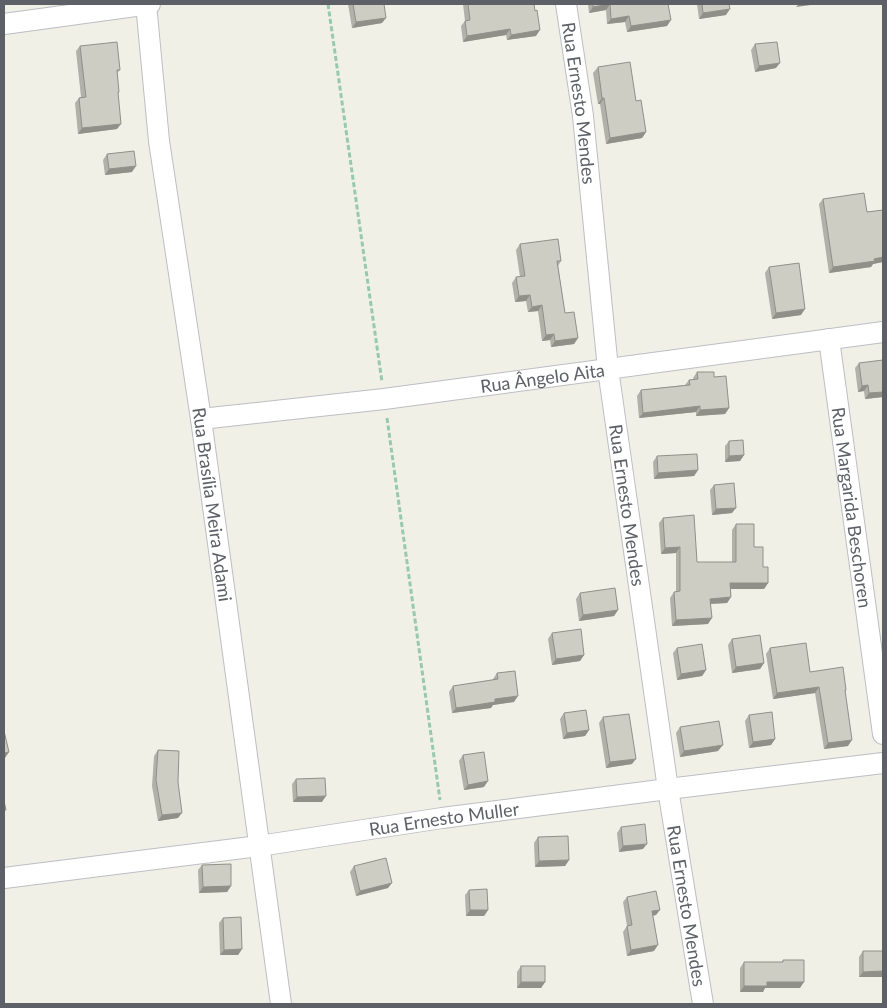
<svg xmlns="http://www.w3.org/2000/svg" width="887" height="1008" viewBox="0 0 887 1008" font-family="Lato,sans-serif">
<rect width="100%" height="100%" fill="#f1f0e6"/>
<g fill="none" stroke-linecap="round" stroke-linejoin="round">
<g stroke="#bdbec5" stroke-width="22">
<g id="street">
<path id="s1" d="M146,4L159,141L201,419L281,1004"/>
<path id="s2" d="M566,4L583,116L608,369L668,789L703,1004"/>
<path d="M4,24L150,4"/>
<path id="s3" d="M829,339L883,734"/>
<path id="s4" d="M201,419L384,399L883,332"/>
<path id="s5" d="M4,878L259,846L442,818L668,789L883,763"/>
</g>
</g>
<g stroke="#97c9ad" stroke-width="3" stroke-dasharray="5 2.5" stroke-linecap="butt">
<path d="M328,4L382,382"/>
<path d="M387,418L440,800"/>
</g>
<use href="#street" stroke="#fff" stroke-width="20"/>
</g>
<g fill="#b1b0a9">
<path d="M348,4H384L382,23L352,28Z"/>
<path d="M463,4H534L536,36L507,40L506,35L463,42L461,26L465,21Z"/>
<path d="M588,4H668L667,26L627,32L625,22L607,24L606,10L589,13Z"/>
<path d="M697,4H729L726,15L699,19Z"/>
<path d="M755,44L776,68L755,72L751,50Z"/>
<path d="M80,46L120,70L117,73L119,92L118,94L117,129L78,134L75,103L79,98L81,97L76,51Z"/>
<path d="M598,67L636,101L646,132L642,138L606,144L600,104H598L593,73Z"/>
<path d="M107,154L132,172L105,175L103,160Z"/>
<path d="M823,199L867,212L883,210V262L873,264L871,267L829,273L819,204Z"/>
<path d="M520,244L561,261L558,266L565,313L578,338L574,344L551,347L550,340L542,341L538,311L528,312L526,301L515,302L512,283L516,277H520L516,250Z"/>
<path d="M769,267L801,315L772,319L765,273Z"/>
<path d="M883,360V404V397L865,399L864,391L858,392L855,368L859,363Z"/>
<path d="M697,372L714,377L729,408L725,414L696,416V412L639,418L637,396L641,390L685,385L689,380H694L693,378Z"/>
<path d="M729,441L744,455L740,461L725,462V446Z"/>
<path d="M657,456L698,470L694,476L654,479L653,462Z"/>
<path d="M714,485L732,513L712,515L710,490Z"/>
<path d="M663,518L697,562H732V530L736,524L754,547L763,567L768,583L764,589H731V597L727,603L711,604L708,624L672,626L670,598L674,592H676V553L661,554L659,523Z"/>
<path d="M580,593L618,610L614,616L579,621L576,599Z"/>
<path d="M552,633L584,655L580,661L552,665L548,639Z"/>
<path d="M732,639L764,663L760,669L732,673L728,645Z"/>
<path d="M677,648L706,670L702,676L677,680L673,653Z"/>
<path d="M770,648L810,672L846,690L845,692L848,746L824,749L815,693L773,699L766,654Z"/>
<path d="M497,673L514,702L493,705L491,708L452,713L449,692L453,686L493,680V679Z"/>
<path d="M564,713L589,730L585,736L563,739L560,719Z"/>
<path d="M749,715L775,739L771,745L749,748L745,721Z"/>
<path d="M603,717L632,764L606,768L599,723Z"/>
<path d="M680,727L718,751L680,757L676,733Z"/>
<path d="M158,750L178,818L158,821L152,786L154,756Z"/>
<path d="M463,755L484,787L464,790L459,761Z"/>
<path d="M296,779L322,802H293L292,784Z"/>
<path d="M621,827L643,849L619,852L617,833Z"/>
<path d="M538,837L569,860L565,866L535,867L534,843Z"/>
<path d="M202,865L231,886L227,892L199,893L198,870Z"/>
<path d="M354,866L388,888L356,896L350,872Z"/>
<path d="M469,890L488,910L484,916H466L465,895Z"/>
<path d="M627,897L656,915L653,916L654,951L627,956L623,932L627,926L623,902Z"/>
<path d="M223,918L242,949L238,955H220L219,923Z"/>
<path d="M863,951H883V977H859V957Z"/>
<path d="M783,960L800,988H765L763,992H740V968L744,962H782Z"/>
<path d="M521,966L545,982L541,988H517V972Z"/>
</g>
<g fill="#909089">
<path d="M610,4L606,10L589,13L593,7Z"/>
<path d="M799,4H818L796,7Z"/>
<path d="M730,9L726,15L699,19L703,13Z"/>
<path d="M629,16L625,22L607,24L611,19Z"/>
<path d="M386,18L382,23L352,28L356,22Z"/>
<path d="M671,20L667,26L627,32L631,26Z"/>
<path d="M510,29L506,35L463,42L467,36Z"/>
<path d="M540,30L536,36L507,40L511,35Z"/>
<path d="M780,63L776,68L755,72L759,66Z"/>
<path d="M602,98H604L600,104H598Z"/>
<path d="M121,124L117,129L78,134L82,128Z"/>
<path d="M646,132L642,138L606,144L610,138Z"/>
<path d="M136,166L132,172L105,175L109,169Z"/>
<path d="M883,257V262L873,264L871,267L829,273L833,267Z"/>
<path d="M530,295L526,301L515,302L519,296Z"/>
<path d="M542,305L538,311L528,312L532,307Z"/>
<path d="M805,309L801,315L772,319L776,313Z"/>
<path d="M554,334L550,340L542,341L546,335Z"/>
<path d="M578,338L574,344L551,347L555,341Z"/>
<path d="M868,385L864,391L858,392L862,386Z"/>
<path d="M883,392V397L865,399L869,393Z"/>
<path d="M700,406L696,412L639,418L643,413Z"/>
<path d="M729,408L725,414L696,416L700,410Z"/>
<path d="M744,455L740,461L725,462L729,456Z"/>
<path d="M698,470L694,476L654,479L658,473Z"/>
<path d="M736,508L732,513L712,515L716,509Z"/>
<path d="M680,547L676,553L661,554L665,548Z"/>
<path d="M730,583H768L764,589H726Z"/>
<path d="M731,597L727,603L706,604L710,599Z"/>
<path d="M618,610L614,616L579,621L583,615Z"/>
<path d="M712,618L708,624L672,626L676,620Z"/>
<path d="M584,655L580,661L552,665L556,659Z"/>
<path d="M764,663L760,669L732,673L736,667Z"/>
<path d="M706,670L702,676L677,680L681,674Z"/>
<path d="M819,687L815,693L773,699L777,693Z"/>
<path d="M518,696L514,702L493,705L491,708L452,713L456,708L495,699Z"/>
<path d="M589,730L585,736L563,739L567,733Z"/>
<path d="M775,739L771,745L749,748L753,742Z"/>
<path d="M852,740L848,746L824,749L828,743Z"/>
<path d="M723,745L718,751L680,757L684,751Z"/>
<path d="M9,752L5,758H4V753Z"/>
<path d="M636,759L632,764L606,768L610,762Z"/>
<path d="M488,781L484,787L464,790L468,785Z"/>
<path d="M326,796L322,802H293L297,797Z"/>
<path d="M182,813L178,818L158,821L162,815Z"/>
<path d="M647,844L643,849L619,852L623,846Z"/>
<path d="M569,860L565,866L535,867L539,861Z"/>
<path d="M392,883L388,888L356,896L360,891Z"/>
<path d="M231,886L227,892L199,893L203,887Z"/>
<path d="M470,910H488L484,916H466Z"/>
<path d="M660,910L656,915L648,916L652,911Z"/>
<path d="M658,945L654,951L627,956L631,950Z"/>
<path d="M242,949L238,955H220L224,950Z"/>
<path d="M883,971V977H859L863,972Z"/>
<path d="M521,982H545L541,988H517Z"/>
<path d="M767,982H804L800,988H765L763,992H740L744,986Z"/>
</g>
<g fill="#cecdc4" stroke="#909089">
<path d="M353,4H384L386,18L356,22Z"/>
<path d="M468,4H534L535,11L537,10L540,30L511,35L510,29L467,36L465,21L470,20Z"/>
<path d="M593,4H668L671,20L631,26L629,16L611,19L610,4L593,7Z"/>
<path d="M702,4H729L730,9L703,13Z"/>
<path d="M117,42L120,70H117L119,92H118L121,124L82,128L79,98L86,97L80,46Z"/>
<path d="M777,42L780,63L759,66L755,44Z"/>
<path d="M630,62L636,101L641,100L646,132L610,138L604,98H602L598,67Z"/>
<path d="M134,151L136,166L109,169L107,154Z"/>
<path d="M864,193L867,212L883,210V257L874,259L875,261L833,267L823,199Z"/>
<path d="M558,239L561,261H557L565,313L574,312L578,338L555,341L554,334L546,335L542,305L532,307L530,295L519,296L516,277L525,276L520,244Z"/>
<path d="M799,263L805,309L776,313L769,267Z"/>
<path d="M883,360V392L869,393L868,385L862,386L859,363Z"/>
<path d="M697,372H714V377L726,376L729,408L700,410V406L643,413L641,390L690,385L689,380L698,379Z"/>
<path d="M743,440L744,455L729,456V441Z"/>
<path d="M697,454L698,470L658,473L657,456Z"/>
<path d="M734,483L736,508L716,509L714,485Z"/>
<path d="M694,515L697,562H736V524H754V547H763V567H768V583H730L731,597L710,599L712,618L676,620L674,592L680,591V547L665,548L663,518Z"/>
<path d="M615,588L618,610L583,615L580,593Z"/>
<path d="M581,629L584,655L556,659L552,633Z"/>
<path d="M760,635L764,663L736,667L732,639Z"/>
<path d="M806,643L810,672L843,667L846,690H845L852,740L828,743L819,687L777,693L770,648Z"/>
<path d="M702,644L706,670L681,674L677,648Z"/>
<path d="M515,671L518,696L495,699V702L456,708L453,686L498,679L497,673Z"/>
<path d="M586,710L589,730L567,733L564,713Z"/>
<path d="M772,712L775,739L753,742L749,715Z"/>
<path d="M629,714L636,759L610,762L603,717Z"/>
<path d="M719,721L723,745L684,751L680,727Z"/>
<path d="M4,731L9,752L4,753Z"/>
<path d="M158,750L179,751L178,782L182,813L162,815L156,780Z"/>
<path d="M484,752L488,781L468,785L463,755Z"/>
<path d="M325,778L326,796L297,797L296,779Z"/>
<path d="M4,801L6,810H4Z"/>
<path d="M645,824L647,844L623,846L621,827Z"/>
<path d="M568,836L569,860L539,861L538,837Z"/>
<path d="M386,858L392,883L360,891L354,866Z"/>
<path d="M231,864V886L203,887L202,865Z"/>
<path d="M487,889L488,910H470L469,890Z"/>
<path d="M656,891L660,910L652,911L658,945L631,950L627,926L632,925L627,897Z"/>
<path d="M241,917L242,949L224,950L223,918Z"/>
<path d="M863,951H883V971L863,972Z"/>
<path d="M783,960H804V982H767V986H744V962H783Z"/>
<rect x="521" y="966" width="24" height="16"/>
</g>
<g text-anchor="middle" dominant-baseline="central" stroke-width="5" stroke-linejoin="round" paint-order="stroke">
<g font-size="18" fill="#5d6067" stroke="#fff">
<text stroke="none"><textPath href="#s2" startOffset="100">Rua Ernesto Mendes</textPath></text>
<text stroke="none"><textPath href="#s4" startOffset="344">Rua Ângelo Aita</textPath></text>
<text stroke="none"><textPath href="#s1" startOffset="505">Rua Brasília Meira Adami</textPath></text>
<text stroke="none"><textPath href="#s2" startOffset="505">Rua Ernesto Mendes</textPath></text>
<text stroke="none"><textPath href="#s3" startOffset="170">Rua Margarida Beschoren</textPath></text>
<text stroke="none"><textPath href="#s5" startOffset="444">Rua Ernesto Muller</textPath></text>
<text stroke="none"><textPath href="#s2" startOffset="910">Rua Ernesto Mendes</textPath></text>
</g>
</g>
<rect width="887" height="1008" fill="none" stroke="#5d6067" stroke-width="10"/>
</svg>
